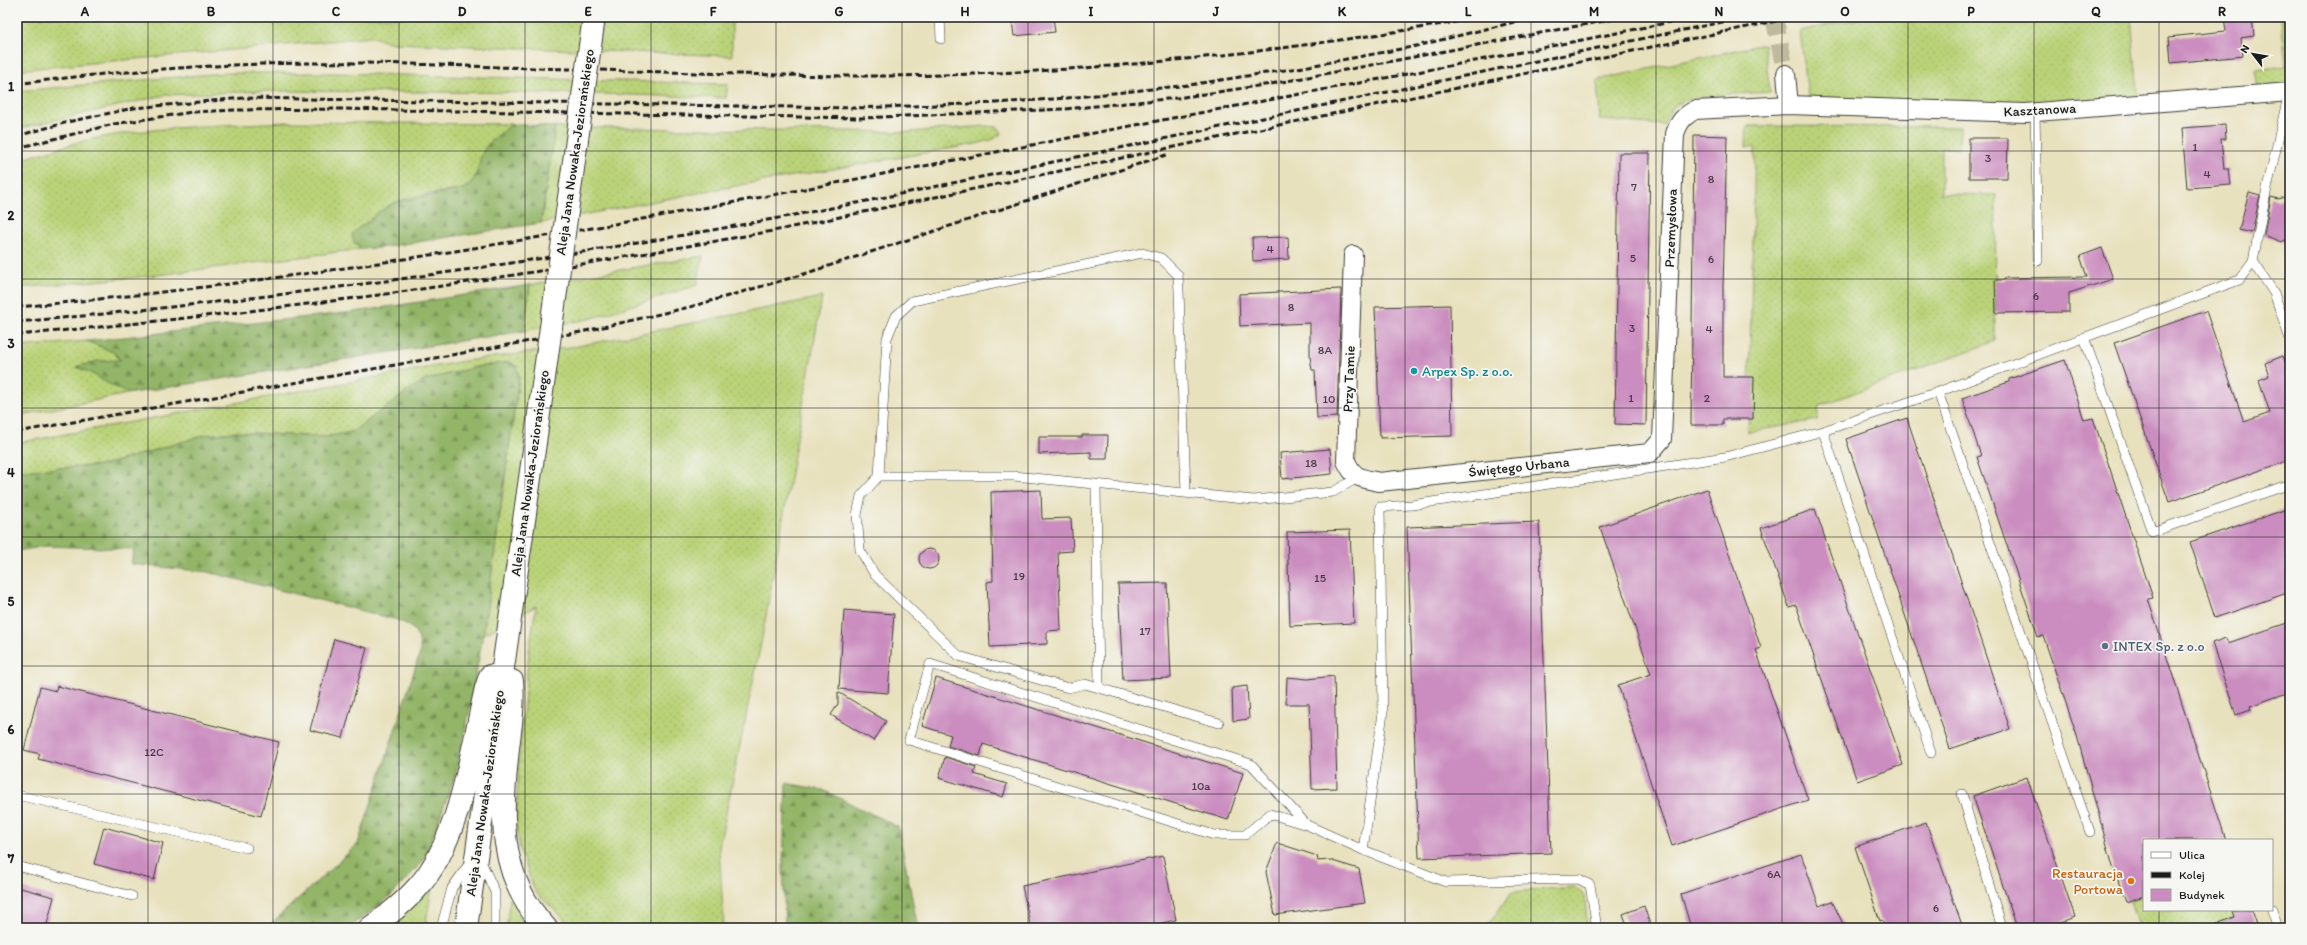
<svg xmlns="http://www.w3.org/2000/svg" width="2307" height="945" viewBox="0 0 2307 945" font-family="Itim,sans-serif">
<defs>
<pattern id="grass-dots" width="8" height="8" patternUnits="userSpaceOnUse"><rect width="8" height="8" fill="#bad378"/><path d="M2 2h.1M6 6h.1" fill="none" stroke="#9fb567" stroke-width="1.8" stroke-linecap="round"/></pattern>
<pattern id="forest-firs" width="22" height="20" patternUnits="userSpaceOnUse"><rect width="22" height="20" fill="#93b568"/><path d="M5 1l3.5 6h-7zM16 11l3.5 6h-7z" fill="#779255"/></pattern>
</defs>
<rect width="100%" height="100%" fill="#f6f6f2"/>
<filter id="ink" filterUnits="userSpaceOnUse"><feTurbulence type="fractalNoise" baseFrequency=".025" numOctaves="2"/><feDisplacementMap in="SourceGraphic" scale="8" xChannelSelector="R" yChannelSelector="G"/><feConvolveMatrix kernelMatrix="1 2 1 2 8 2 1 2 1" color-interpolation-filters="sRGB"/></filter>
<filter id="wash" filterUnits="userSpaceOnUse"><feTurbulence type="fractalNoise" baseFrequency=".012" numOctaves="4" result="noise"/><feDisplacementMap in="SourceGraphic" scale="16" xChannelSelector="R" yChannelSelector="G"/><feGaussianBlur stdDeviation="0.9" result="paint"/><feColorMatrix in="noise" values="0 0 0 0 0 0 0 0 0 0 0 0 0 0 0 0 0 1.4 0 .05"/><feComposite in="paint" operator="in"/></filter>
<g filter="url(#wash)">
<rect width="100%" height="100%" fill="#e8e1bd"/>
<g fill="url(#grass-dots)" stroke="#6b784a">
<path d="M17,17H732V56L393,43L372,37L17,70Z"/>
<path d="M1866,17H2131L2139,103L2025,113L1809,105L1800,31Z"/>
<path d="M2281,17H2290V86L2259,95L2255,70L2286,66Z"/>
<path d="M1764,44L1770,92C1746,94 1698,93 1677,104C1670,108 1667,118 1664,125L1600,120L1597,80Z"/>
<path d="M223,73H335L728,84L726,98L566,93L264,91L165,95L17,129V91Z"/>
<path d="M286,122L511,124C501,134 491,146 483,158C475,170 479,180 463,189C441,193 417,194 396,202C381,208 372,220 358,228L354,243L362,249L150,276L17,288V161C48,151 81,140 114,135C171,126 229,125 286,122Z"/>
<path d="M985,126L998,127L1002,133L994,139L976,144L713,190L541,223L555,127L910,132Z"/>
<path d="M1747,126L1960,127L1959,148H1941V194L1996,195L1995,341L1819,406L1817,420L1748,432L1755,147H1746Z"/>
<path d="M703,256L697,285L589,319L524,331L530,285Z"/>
<path d="M822,297L762,638L719,847L724,928H574L535,892L520,850L516,825L519,755L529,651L536,606L483,635L519,377L510,362L476,367L422,381L352,432L325,437L235,432L205,435L105,465L17,471V443L464,361L578,346Z"/>
<path d="M87,341L113,352L121,361H98L77,367C97,374 111,388 132,393L17,416V347Z"/>
<path d="M432,887L425,928H384Z"/>
<path d="M1574,887L1585,896L1587,928H1485L1512,892Z"/>
<path d="M2144,896V910H2233L2235,917L2204,928H2139L2130,901Z"/>
<path d="M510,898L533,928H506Z"/>
</g>
<g fill="url(#forest-firs)" stroke="#586842">
<path d="M511,124L555,127L541,223L378,248L362,249L354,243L352,234L358,228L370,221L377,213L396,202L463,189C482,178 476,162 485,148C491,139 504,132 511,124Z"/>
<path d="M530,285L524,331L132,393C108,388 99,374 76,367L98,361L121,360L113,352L87,341L354,312Z"/>
<path d="M510,362L517,367L519,377L483,635L469,713L456,773L424,860L391,896L349,928H266L358,844L420,653C422,634 411,624 394,619L208,572L131,564L134,549L47,546L17,551V471L105,465L205,435L235,432L325,437L352,432L422,381L476,367Z"/>
<path d="M786,783L823,790L898,827L918,928H785L783,862Z"/>
</g>
<g id="blocks">
<g fill="#cb8dc0">
<path d="M1053,17L1055,32L1014,36L1012,20Z"/>
<path d="M2224,17H2252L2254,36L2241,38L2243,56L2171,63L2169,37L2226,31Z"/>
<path d="M2225,125L2226,139H2221L2224,169H2229L2231,185L2187,188L2182,128Z"/>
<path d="M1694,135L1727,136L1723,286V377H1754L1753,419H1723V425H1691Z"/>
<path d="M1969,138H2008L2007,178H1969Z"/>
<path d="M1619,153H1650L1646,425L1615,424Z"/>
<path d="M2249,192L2260,195L2252,233L2239,230Z"/>
<path d="M2290,196V238L2281,242L2264,235L2271,197L2278,199Z"/>
<path d="M1288,237L1289,259L1253,261L1252,238Z"/>
<path d="M2102,248L2113,279L2069,293V312L1996,313L1995,280H2004V278L2087,277L2080,256Z"/>
<path d="M1341,289L1337,417L1317,418L1315,370H1312L1310,356V323L1240,326L1239,294Z"/>
<path d="M1450,305L1452,436L1380,438L1375,307Z"/>
<path d="M2206,311L2244,422L2270,413L2259,380L2269,376L2265,363L2283,356L2290,376V460L2169,502L2114,343Z"/>
<path d="M2065,360L2084,420L2093,418L2153,598L2148,599L2226,840H2144V896L2126,902L2113,867L2077,736L2043,635L2038,637L1977,457L1981,456L1962,398L2009,382V379Z"/>
<path d="M1907,418L2010,729L1950,749L1846,439Z"/>
<path d="M1082,435H1108L1107,459H1091V452L1039,454V437H1082Z"/>
<path d="M1330,449L1332,474L1282,479L1280,453Z"/>
<path d="M1707,489L1761,648L1756,650L1808,800L1672,846L1618,685L1651,674L1600,527Z"/>
<path d="M1041,490L1042,519L1071,518L1073,551L1058,552L1061,630L1047,631V644L990,647L987,582L993,581L991,492Z"/>
<path d="M2290,508V592L2215,618L2190,542Z"/>
<path d="M1815,509L1903,765L1857,781L1796,605L1789,607L1761,528Z"/>
<path d="M1539,522L1551,853L1419,858L1407,527Z"/>
<path d="M1350,530L1354,623L1290,626L1287,532Z"/>
<circle cx="929" cy="559" r="10"/>
<path d="M1167,583L1171,678L1123,680L1118,584Z"/>
<path d="M844,610L894,614L888,693L839,689Z"/>
<path d="M2290,622V692L2250,706L2251,710L2236,715L2212,643L2226,638L2228,643Z"/>
<path d="M334,639L367,648L343,738L310,730Z"/>
<path d="M1334,676L1337,788L1312,789L1309,704H1286L1287,677L1308,679Z"/>
<path d="M936,678L1243,773L1228,820L983,744L980,756L948,746L951,735L922,726Z"/>
<path d="M57,686L279,742L261,816L38,759L40,754L24,750L40,687L56,691Z"/>
<path d="M1247,686L1249,719L1233,721L1232,688Z"/>
<path d="M838,692L886,721L874,741L831,715L838,704Z"/>
<path d="M945,757L976,767L974,774L1007,784L1003,797L939,778Z"/>
<path d="M2027,777L2075,917L2043,928H2017L1973,796Z"/>
<path d="M1926,822L1963,928H1885L1882,920L1880,921L1855,847Z"/>
<path d="M104,827L163,843L154,880L94,864Z"/>
<path d="M1277,843L1317,856L1318,861L1329,860L1359,869L1365,903L1275,915L1266,872Z"/>
<path d="M1801,854L1819,906L1832,901L1845,928H1691L1681,894Z"/>
<path d="M1163,856L1176,920L1137,928H1031L1022,886Z"/>
<path d="M17,887L54,897L46,928H17Z"/>
<path d="M1644,906L1651,928H1628L1623,914Z"/>
<path d="M2233,910H2251L2257,928H2212L2211,926L2235,917Z"/>
</g>
</g>
</g>
<g filter="url(#ink)">
<use href="#blocks" fill-opacity="0" stroke="#3b3a34" stroke-width="1"/>
<g fill="none" stroke-linecap="round" stroke-linejoin="round">
<path stroke="#bfba9d" stroke-width="18" stroke-dasharray="18 9" stroke-linecap="butt" d="M1774,17L1786,74"/>
<g stroke="#3b3a34" stroke-width="10">
<g id="service">
<path d="M940,17L941,39"/>
<path d="M2035,112L2038,261"/>
<path d="M2253,261L2274,293L2290,339"/>
<path d="M2084,337L2152,532L2290,484"/>
<path d="M1938,392L2090,832"/>
<path d="M1823,431L1931,753"/>
<path d="M879,476L861,496L857,515L860,550L875,575L959,656L1068,688L1085,684L1099,688L1096,486"/>
<path d="M1186,492L1179,291L1178,275L1161,258L1142,253L912,301L896,316L887,338L879,476H1014L1254,500L1333,492L1359,477"/>
<path d="M1099,688L1219,723"/>
<path d="M1962,794L2002,928"/>
<path d="M17,795L247,848"/>
<path d="M1307,825L1270,814L1245,835H1214L909,740L930,664L1251,764L1307,825L1363,850"/>
<path d="M480,859L495,892V928"/>
<path d="M17,866L132,896"/>
<path d="M2272,910L2278,928"/>
<path d="M441,928L452,888L469,864"/>
<path d="M1597,928L1590,885L1579,879L1446,882L1363,850L1383,713L1380,507L1412,505L1725,457L1823,431L1938,392L2239,280L2253,261L2266,193L2289,92"/>
</g>
</g>
<g stroke="#3b3a34" stroke-width="20">
<g id="minor">
<path d="M1786,74L1789,105"/>
<path d="M1353,255L1346,461C1354,479 1361,478 1379,482L1650,453L1662,439L1675,134C1679,121 1684,116 1695,110L1789,105L2025,113L2290,92"/>
</g>
</g>
<g stroke="#3b3a34" stroke-width="24">
<g id="primary">
<path d="M512,681C514,703 511,725 508,748C501,814 497,876 546,928"/>
<path d="M370,928C387,916 403,904 417,888C460,842 472,748 486,688L490,676"/>
<path d="M466,928L533,457"/>
</g>
</g>
<use href="#service" stroke="#fff" stroke-width="9"/>
<use href="#minor" stroke="#fff" stroke-width="18"/>
<use href="#primary" stroke="#fff" stroke-width="22"/>
<g stroke="#1c1c1c" stroke-width="3" stroke-dasharray="6 3" stroke-linecap="butt">
<path d="M17,84C115,71 213,64 312,63C373,62 435,65 497,67C615,70 733,75 851,76C1064,77 1274,54 1484,17"/>
<path d="M17,136L72,121L134,108L244,98L855,108L996,103L1067,98L1189,85L1298,68L1412,47L1535,17"/>
<path d="M17,148L114,124L192,112L236,110L339,109L860,118L1065,109L1177,98L1271,84L1625,17"/>
<path d="M17,307C356,277 688,212 1022,147C1246,103 1471,64 1694,17"/>
<path d="M17,322C301,297 583,257 862,202L1746,17"/>
<path d="M17,335C143,323 268,310 393,293C522,275 650,253 778,230L1795,17"/>
<path d="M17,432L581,332L690,307L801,275L1169,154"/>
</g>
<g stroke="#3b3a34" stroke-width="24" stroke-linecap="butt">
<path id="primary-bridge" d="M533,457L594,17"/>
</g>
<use href="#primary-bridge" stroke="#fff" stroke-width="22"/>
</g>
</g>
<path fill="none" stroke="#1c1c1c" stroke-width="1" stroke-opacity="0.55" d="M148,17V928M273,17V928M399,17V928M525,17V928M651,17V928M776,17V928M902,17V928M1028,17V928M1154,17V928M1279,17V928M1405,17V928M1531,17V928M1656,17V928M1782,17V928M1908,17V928M2034,17V928M2159,17V840M17,151H2290M17,279H2290M17,408H2290M17,537H2290M17,666H2290M17,794H2290M2159,910V928"/>
<circle fill="#0f9aa8" stroke="#f6f6f2" stroke-width="1.5" cx="1414" cy="371" r="4"/>
<circle fill="#5c6f8a" stroke="#f6f6f2" stroke-width="1.5" cx="2105" cy="646" r="4"/>
<circle fill="#e8710a" stroke="#f6f6f2" stroke-width="1.5" cx="2131" cy="881" r="4"/>
<g text-anchor="middle" dominant-baseline="central" stroke-width="3.5" stroke-linejoin="round" paint-order="stroke">
<g font-size="12" fill="#483845">
<text x="2195" y="147">1</text>
<text x="1988" y="158">3</text>
<text x="2207" y="174">4</text>
<text x="1711" y="179">8</text>
<text x="1634" y="187">7</text>
<text x="1270" y="249">4</text>
<text x="1633" y="258">5</text>
<text x="1711" y="259">6</text>
<text x="2036" y="296">6</text>
<text x="1291" y="307">8</text>
<text x="1632" y="328">3</text>
<text x="1709" y="329">4</text>
<text x="1325" y="350">8A</text>
<text x="1631" y="398">1</text>
<text x="1707" y="398">2</text>
<text x="1329" y="399">10</text>
<text x="1311" y="463">18</text>
<text x="1019" y="576">19</text>
<text x="1320" y="578">15</text>
<text x="1145" y="631">17</text>
<text x="154" y="752">12C</text>
<text x="1201" y="786">10a</text>
<text x="1774" y="874">6A</text>
<text x="1936" y="908">6</text>
</g>
<g font-size="14" fill="#1c1c1c" stroke="#f6f6f2">
<text transform="translate(2040 110) rotate(-3)">Kasztanowa</text>
<text transform="translate(575 152) rotate(-82)">Aleja Jana Nowaka-Jeziorańskiego</text>
<text transform="translate(1671 228) rotate(-88)">Przemysłowa</text>
<text transform="translate(1349 379) rotate(-88)">Przy Tamie</text>
<text transform="translate(1519 467) rotate(-6)">Świętego Urbana</text>
<text transform="translate(530 473) rotate(-82)">Aleja Jana Nowaka-Jeziorańskiego</text>
<text transform="translate(485 793) rotate(-82)">Aleja Jana Nowaka-Jeziorańskiego</text>
</g>
<g font-size="14" fill="#0d838f" stroke="#f6f6f2" text-anchor="start">
<text x="1422" y="371">Arpex Sp. z o.o.</text>
</g>
<g font-size="14" fill="#4e5e75" stroke="#f6f6f2" text-anchor="start">
<text x="2113" y="646">INTEX Sp. z o.o</text>
</g>
<g font-size="14" fill="#c56008" stroke="#f6f6f2" text-anchor="end">
<text x="2123" y="873">Restauracja<tspan x="2123" dy="16">Portowa</tspan></text>
</g>
</g>
<rect width="2307" height="945" fill="none" stroke="#f6f6f2" stroke-width="44"/>
<rect x="2143" y="839" width="130" height="72" fill="#f6f6f2" stroke="#9f9f9c"/>
<rect x="2151" y="852" width="20" height="6" fill="#ffffff" stroke="#9f9f9c"/>
<text x="2179" y="859" font-size="12" fill="#1c1c1c">Ulica</text>
<rect x="2151" y="872" width="20" height="6" fill="#1c1c1c" stroke="#9f9f9c"/>
<text x="2179" y="879" font-size="12" fill="#1c1c1c">Kolej</text>
<rect x="2151" y="889" width="20" height="12" fill="#cb8dc0" stroke="#9f9f9c"/>
<text x="2179" y="899" font-size="12" fill="#1c1c1c">Budynek</text>
<g transform="translate(2253 54) rotate(301)" stroke="#f6f6f2" stroke-width="3" paint-order="stroke">
<path d="M0-3L7 15L0 10L-7 15Z" fill="#1c1c1c"/>
<text y="-6" font-size="11" font-weight="bold" text-anchor="middle" fill="#1c1c1c">N</text>
</g>
<rect x="22" y="22" width="2263" height="901" fill="none" stroke="#1c1c1c" stroke-width="1.5"/>
<g font-size="13" text-anchor="middle" font-weight="bold" fill="#1c1c1c">
<text x="85" y="16">A</text>
<text x="211" y="16">B</text>
<text x="336" y="16">C</text>
<text x="462" y="16">D</text>
<text x="588" y="16">E</text>
<text x="713" y="16">F</text>
<text x="839" y="16">G</text>
<text x="965" y="16">H</text>
<text x="1091" y="16">I</text>
<text x="1216" y="16">J</text>
<text x="1342" y="16">K</text>
<text x="1468" y="16">L</text>
<text x="1594" y="16">M</text>
<text x="1719" y="16">N</text>
<text x="1845" y="16">O</text>
<text x="1971" y="16">P</text>
<text x="2096" y="16">Q</text>
<text x="2222" y="16">R</text>
<text x="11" y="91">1</text>
<text x="11" y="220">2</text>
<text x="11" y="348">3</text>
<text x="11" y="477">4</text>
<text x="11" y="606">5</text>
<text x="11" y="734">6</text>
<text x="11" y="863">7</text>
</g>
</svg>
